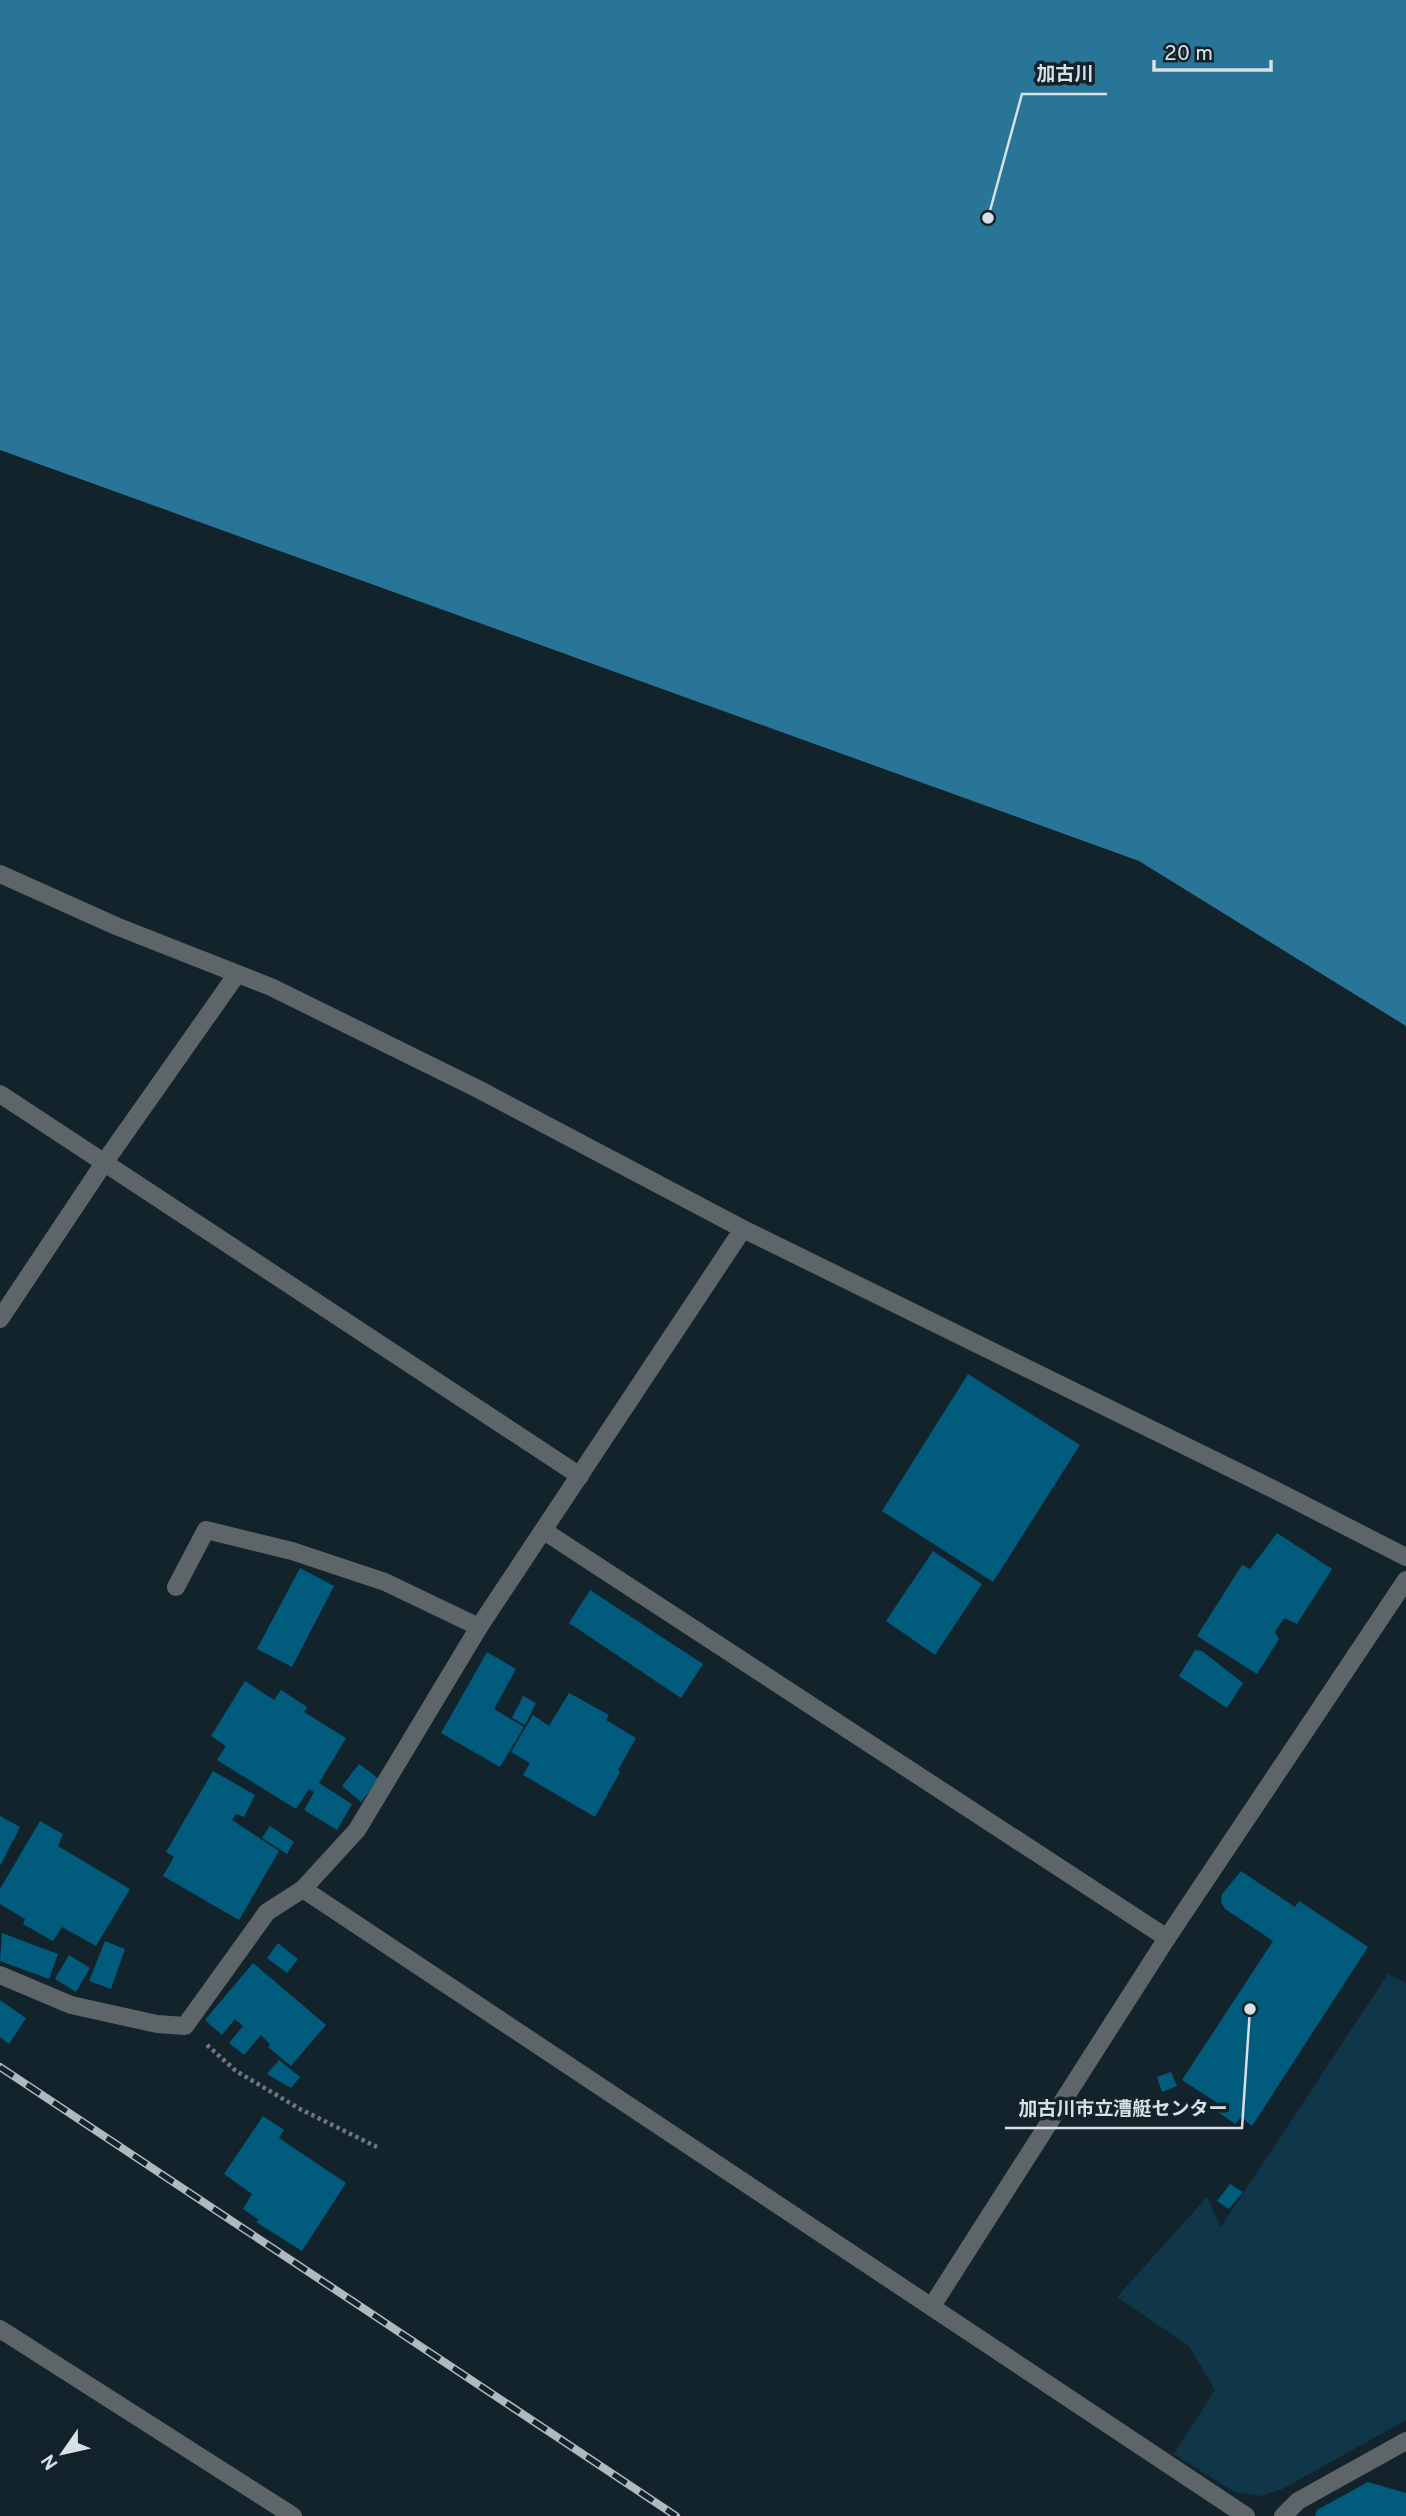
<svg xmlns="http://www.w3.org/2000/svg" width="1406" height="2516" viewBox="0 0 1406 2516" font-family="Overpass,'Noto Sans JP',sans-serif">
<rect width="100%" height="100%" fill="#13232b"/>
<path fill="#103749" d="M1388,1974L1406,1983V2420L1282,2489L1261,2496L1234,2492L1174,2454L1215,2390L1189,2346L1117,2297L1207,2197L1221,2227Z"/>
<path fill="#297597" d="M0,0H1406V1026L1139,861L0,450Z"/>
<g fill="#005b7c">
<path d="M968,1374L1080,1445L993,1582L882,1511Z"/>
<path d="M1277,1533L1332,1569L1297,1624L1284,1618L1275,1632L1279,1639L1257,1674L1197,1636L1242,1565L1250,1569Z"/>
<path d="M933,1551L982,1584L935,1655L886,1621Z"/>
<path d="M300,1568L334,1586L292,1667L257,1649Z"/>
<path d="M590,1590L703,1664L681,1698L569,1623Z"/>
<path d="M1195,1650L1202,1651L1243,1683L1227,1708L1179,1676Z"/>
<path d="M487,1652L516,1669L494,1709L524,1727L500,1767L441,1733Z"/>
<path d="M245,1681L274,1700L281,1690L307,1707L304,1712L346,1738L319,1783L352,1804L337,1830L304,1810L314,1792L309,1789L296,1809L217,1760L226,1746L211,1736Z"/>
<path d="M569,1693L609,1715L606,1720L636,1738L618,1770L620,1772L595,1817L523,1775L530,1763L511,1752L533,1715L549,1726Z"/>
<path d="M523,1696L536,1703L525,1725L512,1718Z"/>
<path d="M359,1764L379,1779L361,1802L342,1786Z"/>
<path d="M213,1771L255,1795L244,1817L236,1814L232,1820L279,1851L239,1920L163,1876L174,1857L166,1852Z"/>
<path d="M0,1816L20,1827L0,1866Z"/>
<path d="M40,1821L63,1834L58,1846L130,1889L96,1946L62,1927L53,1941L23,1924L25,1919L0,1904V1889Z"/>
<path d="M270,1826L294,1842L287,1854L262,1838Z"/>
<path d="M1241,1871L1295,1907L1299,1901L1368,1947L1252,2126L1241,2117L1235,2124L1215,2110L1219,2104L1182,2080L1273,1941L1225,1909L1221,1902L1222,1894Z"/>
<path d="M2,1933L58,1954L49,1979L0,1961Z"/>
<path d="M105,1941L125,1949L111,1989L89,1981Z"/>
<path d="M278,1943L298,1959L287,1973L267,1958Z"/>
<path d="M69,1955L90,1968L76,1992L55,1979Z"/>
<path d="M253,1963L326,2025L291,2066L268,2047L270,2044L261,2035L244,2055L229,2043L243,2026L235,2019L222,2035L205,2020Z"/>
<path d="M0,2000L26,2018L9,2044L0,2037Z"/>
<path d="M279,2060L300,2077L291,2088L267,2074Z"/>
<path d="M1171,2072L1177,2086L1162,2092L1157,2077Z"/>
<path d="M263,2116L284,2130L279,2138L346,2183L302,2251L256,2222L259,2220L243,2209L252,2194L224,2174Z"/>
<path d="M1230,2184L1243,2192L1229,2209L1217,2201Z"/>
<path d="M1368,2482L1406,2493V2516H1315L1317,2510Z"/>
</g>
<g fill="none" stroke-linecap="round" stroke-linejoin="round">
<path stroke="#6b787f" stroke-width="4.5" stroke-dasharray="3.5 3.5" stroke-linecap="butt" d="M207,2045L236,2071L300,2109L377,2147"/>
<g stroke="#5d6569" stroke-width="18">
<path d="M0,874L116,926L271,987L478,1089L743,1229L1277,1491L1406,1557"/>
<path d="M0,1094L580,1476"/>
<path d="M0,1319L104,1163L237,974"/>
<path d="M544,1531L1167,1938"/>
<path d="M176,1587L206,1530L292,1551L385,1582L479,1627"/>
<path d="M303,1889L1246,2516"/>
<path d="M0,1975L71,2005L157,2024L185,2026L267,1912L303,1889L357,1830L479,1627L743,1229"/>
<path d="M932,2306L1167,1938L1406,1580"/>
<path d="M0,2329L293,2516"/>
<path d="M1283,2516L1298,2501L1406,2441"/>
</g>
<g stroke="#afbabf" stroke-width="8">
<path id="rail" d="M0,2067L676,2516"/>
</g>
<use href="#rail" stroke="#13232b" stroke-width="5" stroke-dasharray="16" stroke-linecap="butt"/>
</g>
<path fill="none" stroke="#d6e0e5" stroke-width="2.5" d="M988 218L1022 94H1107M1250 2009L1242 2128H1005"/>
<g fill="#d6e0e5" stroke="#13232b" stroke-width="2.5">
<circle cx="988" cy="218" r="7"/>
<circle cx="1250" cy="2009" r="7"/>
</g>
<g font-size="19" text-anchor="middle" font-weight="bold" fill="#d6e0e5" stroke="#13232b" stroke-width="7" stroke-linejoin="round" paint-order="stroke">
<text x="1065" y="80">加古川</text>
<text x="1123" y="2115">加古川市立漕艇センター</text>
</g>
<g transform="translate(63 2453) rotate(236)" stroke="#13232b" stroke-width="5" paint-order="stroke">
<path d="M0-5L12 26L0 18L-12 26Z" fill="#d6e0e5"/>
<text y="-10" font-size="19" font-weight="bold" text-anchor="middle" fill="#d6e0e5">N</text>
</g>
<path d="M1154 60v10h117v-10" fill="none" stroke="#d6e0e5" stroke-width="3.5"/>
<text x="1164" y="60" font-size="21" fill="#d6e0e5" stroke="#13232b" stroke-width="5" paint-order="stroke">20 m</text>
</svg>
